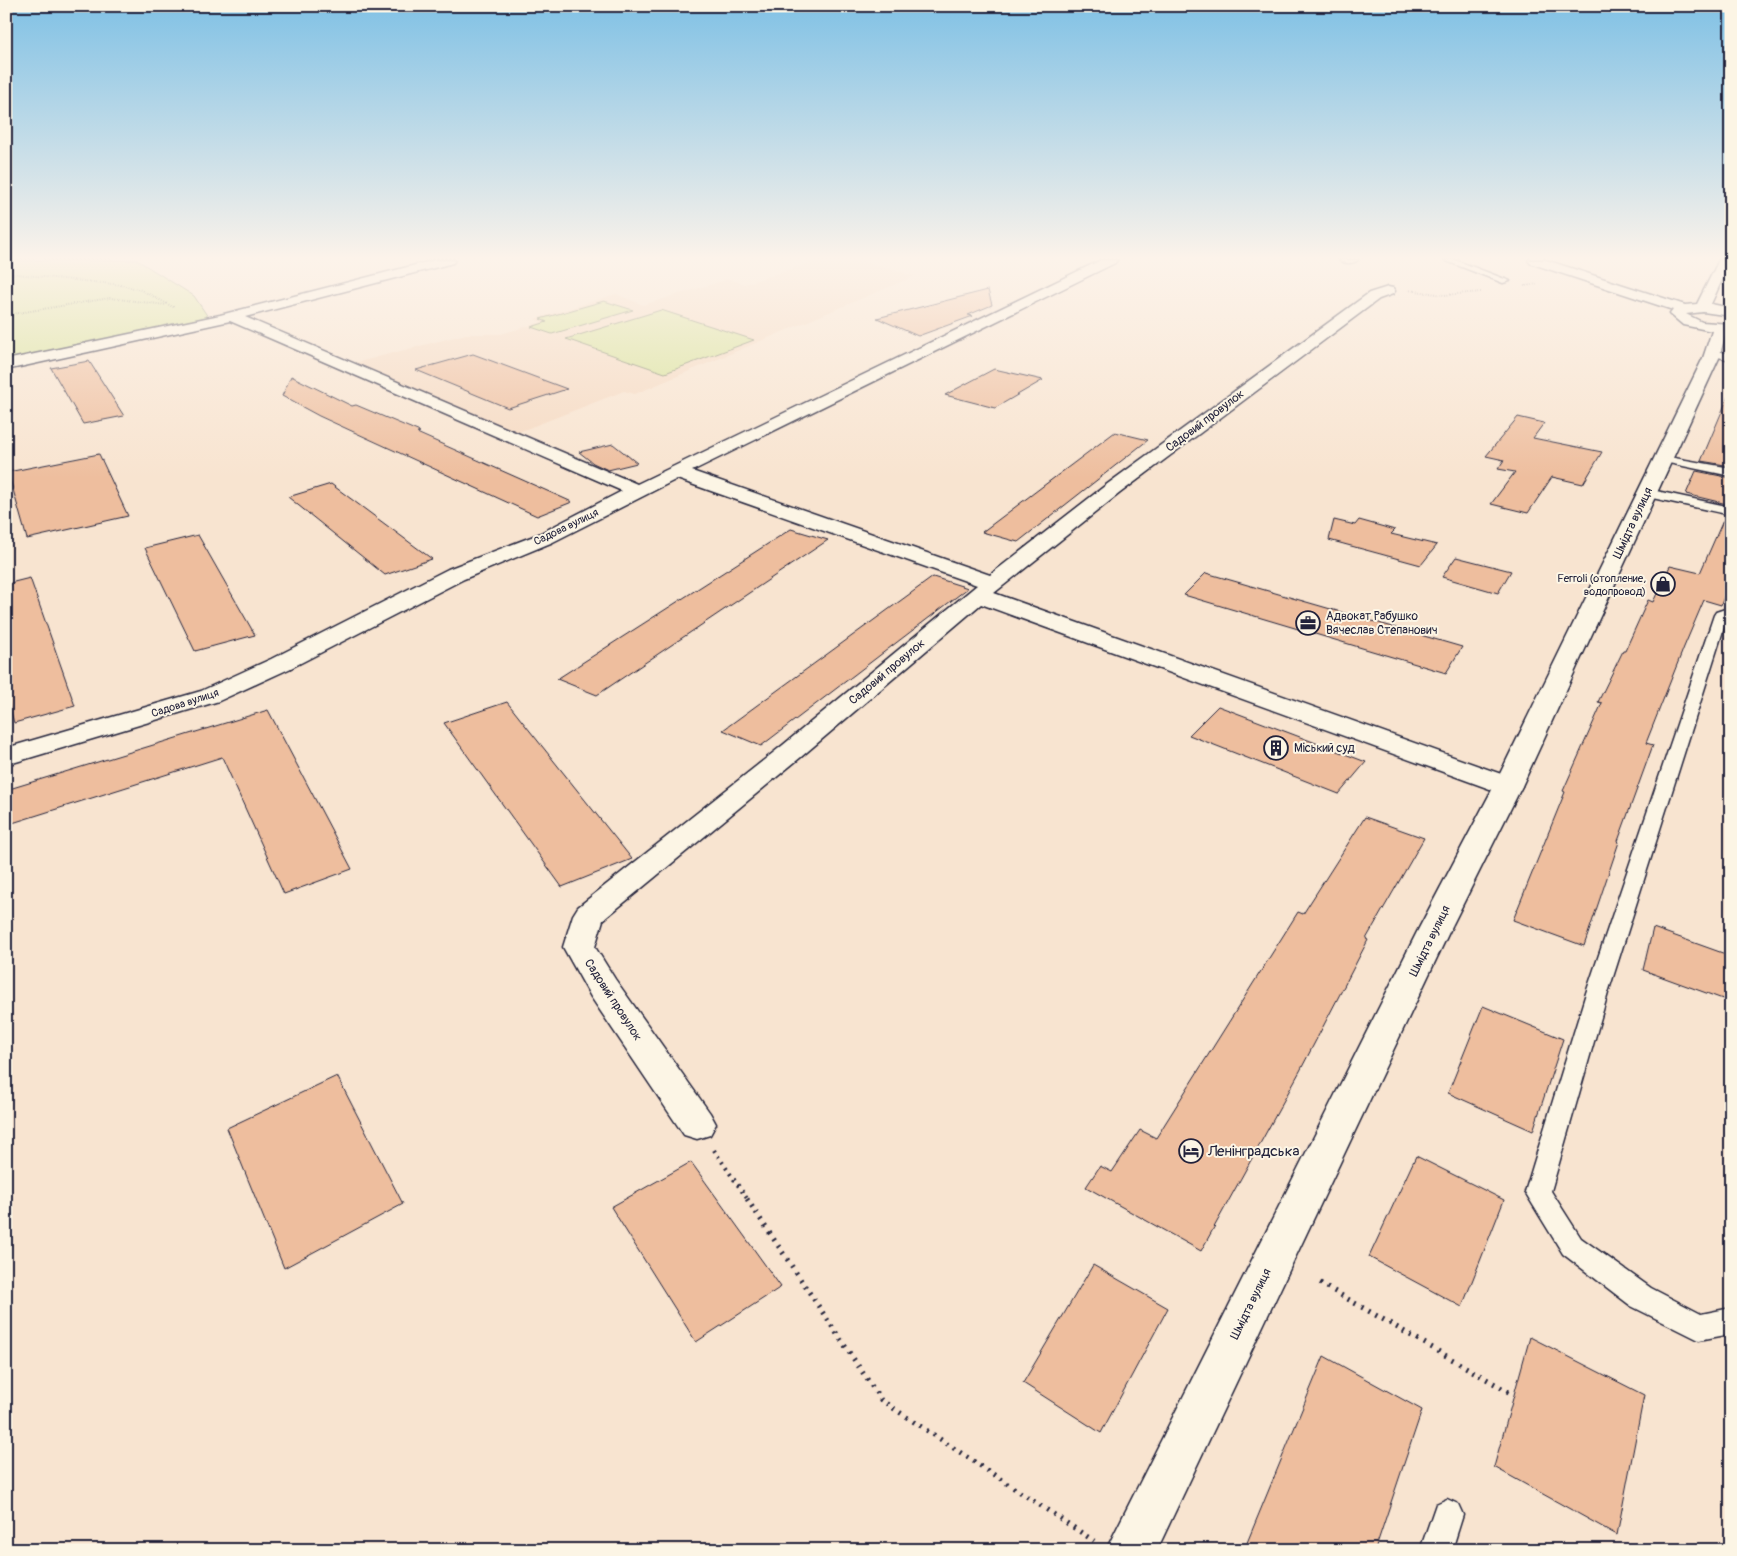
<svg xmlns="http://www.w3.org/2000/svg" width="1737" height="1556" viewBox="0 0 1737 1556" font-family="Pangolin,sans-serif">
<rect width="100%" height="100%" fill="#f8e4d0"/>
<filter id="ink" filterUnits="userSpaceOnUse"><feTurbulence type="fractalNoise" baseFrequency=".02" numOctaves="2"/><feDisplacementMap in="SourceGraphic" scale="10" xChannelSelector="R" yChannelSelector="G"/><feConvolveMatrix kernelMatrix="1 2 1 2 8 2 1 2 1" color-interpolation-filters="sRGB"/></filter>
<g filter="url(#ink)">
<path fill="#f5d9c1" d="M818,260H859L915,276L635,394L624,391L516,433L351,364L466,334H501L542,322L535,319L616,294L643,305L729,279L745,284Z"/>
<g fill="#d5e295" stroke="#7c8268">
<path d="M6,260H137L194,296L208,317L6,361Z"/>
<path d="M604,301L633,310L552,334L531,327L547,322L540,319Z"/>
<path d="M661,310L754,340L665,373L566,339Z"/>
</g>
<g fill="#eebe9e" stroke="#22223b">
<path d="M988,290L992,305L968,315L973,316L918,336L877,318Z"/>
<path d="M473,354L567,389L508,408L416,370Z"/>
<path d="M89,361L124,416L83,424L51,368Z"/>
<path d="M994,369L1043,380L995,408L945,395Z"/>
<path d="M291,376L352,406L356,405L420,432L417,433L572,502L537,516L319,416L282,396Z"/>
<path d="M1731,390V466L1701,461Z"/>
<path d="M1518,417L1544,423L1533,438L1602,452L1583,484L1552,477L1528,513L1491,504L1515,472L1498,469L1504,460L1486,456Z"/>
<path d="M1115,432L1148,440L1018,542L982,532Z"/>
<path d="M613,444L637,463L608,470L593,463L579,452Z"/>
<path d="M99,454L128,516L27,539L8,472Z"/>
<path d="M1696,471L1731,478V505L1686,494Z"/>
<path d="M331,484L432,559L385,575L288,497Z"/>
<path d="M1725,516L1731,517V596L1725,594L1721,605L1704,600L1684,647L1646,743L1653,745L1618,841L1619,842L1584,946L1513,920L1565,792L1563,791L1602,703L1598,702L1623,651H1625L1648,600L1653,602L1670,566L1700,573Z"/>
<path d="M1334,520L1355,525L1359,520L1395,530L1391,534L1437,545L1421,565L1329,540Z"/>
<path d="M791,529L828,540L597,695L557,679Z"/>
<path d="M198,535L255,635L195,651L145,548Z"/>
<path d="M1456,557L1511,571L1498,593L1442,577Z"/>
<path d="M1206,573L1462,647L1446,673L1184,595Z"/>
<path d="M933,577L968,588L761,746L723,730Z"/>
<path d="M30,578L75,706L14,723L6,694V584Z"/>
<path d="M507,702L518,716L632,859L562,887L444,723Z"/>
<path d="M1218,706L1366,762L1339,794L1189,735Z"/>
<path d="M268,710L352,869L284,894L222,757L6,825V790Z"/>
<path d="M1365,817L1424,838L1366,939L1368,940L1300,1071L1201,1251L1086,1187L1100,1166L1112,1172L1140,1130L1156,1138L1298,912L1303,914Z"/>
<path d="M1653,928L1731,956V1002L1643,970Z"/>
<path d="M1483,1006L1563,1039L1533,1131L1448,1093Z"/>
<path d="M337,1076L403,1204L284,1268L227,1128Z"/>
<path d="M1416,1156L1504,1200L1462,1307L1369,1257Z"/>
<path d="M691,1162L781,1287L696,1342L611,1207Z"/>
<path d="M1093,1265L1168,1308L1101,1433L1023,1383Z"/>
<path d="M1530,1337L1644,1395L1617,1535L1494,1467Z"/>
<path d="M1324,1356L1422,1410L1375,1550H1244Z"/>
</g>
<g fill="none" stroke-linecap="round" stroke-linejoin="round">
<g stroke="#22223b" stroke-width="3">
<g id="lane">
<path d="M1339,260H1358C1354,264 1343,264 1339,260Z"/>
<path d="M1444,260H1455L1510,281L1503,283Z"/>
<path d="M1712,350L1731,354V360L1709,355V351Z"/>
<path d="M1663,456L1731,468V476L1659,461L1657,459L1659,457Z"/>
<path d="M1647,489L1731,507V515L1643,496L1641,493Z"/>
<path d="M1731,607V616L1727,618L1608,993L1551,1191L1581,1238L1651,1288L1701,1314L1731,1308V1334L1699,1340L1631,1306L1563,1254L1525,1192L1586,993L1714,615L1716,612Z"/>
<path d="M1447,1499L1458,1504L1463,1515L1452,1550H1420L1436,1504Z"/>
</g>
</g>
<g stroke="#22223b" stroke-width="3">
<path id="street" d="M435,260H455L453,263L245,317L637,484L1101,260H1117L1115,263L692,471L990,575L1106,485L1369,293L1388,287L1393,288L1395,291L1393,294L1379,299L1120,493L994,593L1518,780L1522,786L1518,792L1508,794L1498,792L981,604L801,757L603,920L595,947L615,979L710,1113L716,1124L710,1135L697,1139L684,1135L591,997L563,947L573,915L578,907L783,745L977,585L677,479L553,542L464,579L289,669L219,701L6,765V748L201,691L271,659L448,569L539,534L622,491L230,321L6,370V360L220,315Z"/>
</g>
<g stroke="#22223b" stroke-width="3">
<path id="secondary" d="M1528,260H1546L1685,305L1697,304L1719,260H1731L1711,304L1731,308V316L1703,312L1686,314L1702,322L1731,324V332H1726L1719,358L1522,786L1450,930L1157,1550H1106L1418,930L1494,786L1703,358L1712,331L1683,325L1670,314L1673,310L1530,263Z"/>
</g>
<g stroke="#22223b" stroke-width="2" stroke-dasharray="0.5 2" stroke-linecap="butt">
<path d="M6,273L122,285L141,290L175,308"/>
<path d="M1524,286L1538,284"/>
<path d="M1408,290L1444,295L1481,292"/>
<path d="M6,315L110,298L166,305"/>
</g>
<path stroke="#22223b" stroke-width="4" stroke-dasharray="2 5" stroke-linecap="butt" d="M714,1150L748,1200"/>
<g stroke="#22223b" stroke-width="5" stroke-dasharray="2 6" stroke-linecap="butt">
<path d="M747,1199L881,1400L1094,1541"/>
<path d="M1320,1283L1514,1395"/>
</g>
<use href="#lane" fill="#fcf5e5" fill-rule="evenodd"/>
<use href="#street" fill="#fcf5e5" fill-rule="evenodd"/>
<use href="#secondary" fill="#fcf5e5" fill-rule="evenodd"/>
</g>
</g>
<linearGradient id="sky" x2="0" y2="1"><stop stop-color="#80c1e5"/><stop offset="0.54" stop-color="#fcf3ea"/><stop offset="1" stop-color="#fcf3ea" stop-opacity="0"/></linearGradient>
<rect width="1737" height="478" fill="url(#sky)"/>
<defs>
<g id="shop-ring" transform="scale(1.25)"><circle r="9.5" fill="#fcf5e5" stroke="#22223b" stroke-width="1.5"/><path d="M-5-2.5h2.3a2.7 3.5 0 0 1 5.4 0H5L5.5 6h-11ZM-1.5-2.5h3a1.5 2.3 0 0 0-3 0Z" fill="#22223b"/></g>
<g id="office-ring" transform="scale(1.25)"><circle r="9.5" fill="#fcf5e5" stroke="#22223b" stroke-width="1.5"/><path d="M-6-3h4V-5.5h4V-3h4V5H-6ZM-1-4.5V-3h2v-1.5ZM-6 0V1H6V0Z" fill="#22223b"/></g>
<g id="building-ring" transform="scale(1.25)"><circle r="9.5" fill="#fcf5e5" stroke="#22223b" stroke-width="1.5"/><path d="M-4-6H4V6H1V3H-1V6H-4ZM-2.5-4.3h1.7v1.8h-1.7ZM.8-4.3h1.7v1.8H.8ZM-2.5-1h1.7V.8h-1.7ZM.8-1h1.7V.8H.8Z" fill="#22223b"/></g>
<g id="hotel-ring" transform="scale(1.25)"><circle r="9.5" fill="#fcf5e5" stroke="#22223b" stroke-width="1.5"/><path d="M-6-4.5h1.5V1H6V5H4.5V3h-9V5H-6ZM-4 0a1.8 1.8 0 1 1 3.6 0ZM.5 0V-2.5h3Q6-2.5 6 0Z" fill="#22223b"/></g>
</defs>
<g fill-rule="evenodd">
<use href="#shop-ring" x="1663" y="584"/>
<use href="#office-ring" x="1308" y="623"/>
<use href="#building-ring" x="1276" y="748"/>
<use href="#hotel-ring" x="1191" y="1151"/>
</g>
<g text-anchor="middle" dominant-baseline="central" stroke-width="4" stroke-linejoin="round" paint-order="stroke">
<g font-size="11" fill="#22223b" stroke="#fcf5e5">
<text transform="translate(566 527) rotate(-26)">Садова вулиця</text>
<text transform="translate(185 703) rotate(-18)">Садова вулиця</text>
</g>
<g font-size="11" fill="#22223b" stroke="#fcf5e5" text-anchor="end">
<text x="1646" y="578">Ferroli (отопление,<tspan x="1646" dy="13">водопровод)</tspan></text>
</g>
<g font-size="12" fill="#22223b" stroke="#fcf5e5">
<text transform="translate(1205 421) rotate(-37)">Садовий провулок</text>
<text transform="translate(1633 523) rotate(-65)">Шмідта вулиця</text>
<text transform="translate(887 672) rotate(-40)">Садовий провулок</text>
<text transform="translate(1430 941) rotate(-64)">Шмідта вулиця</text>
<text transform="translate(613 1000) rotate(57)">Садовий провулок</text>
<text transform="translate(1251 1304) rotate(-64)">Шмідта вулиця</text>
</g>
<g font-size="12" fill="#22223b" stroke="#fcf5e5" text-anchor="start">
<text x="1326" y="616">Адвокат Рабушко<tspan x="1326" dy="14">Вячеслав Степанович</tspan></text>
<text x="1294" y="748">Міський суд</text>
</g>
<g font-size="15" fill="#22223b" stroke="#fcf5e5" text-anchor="start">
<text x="1208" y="1151">Ленінградська</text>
</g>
</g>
<rect width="1737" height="1556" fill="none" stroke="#fcf5e5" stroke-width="25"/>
<rect x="12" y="12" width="1712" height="1531" fill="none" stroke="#22223b" stroke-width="2" filter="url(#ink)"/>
</svg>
